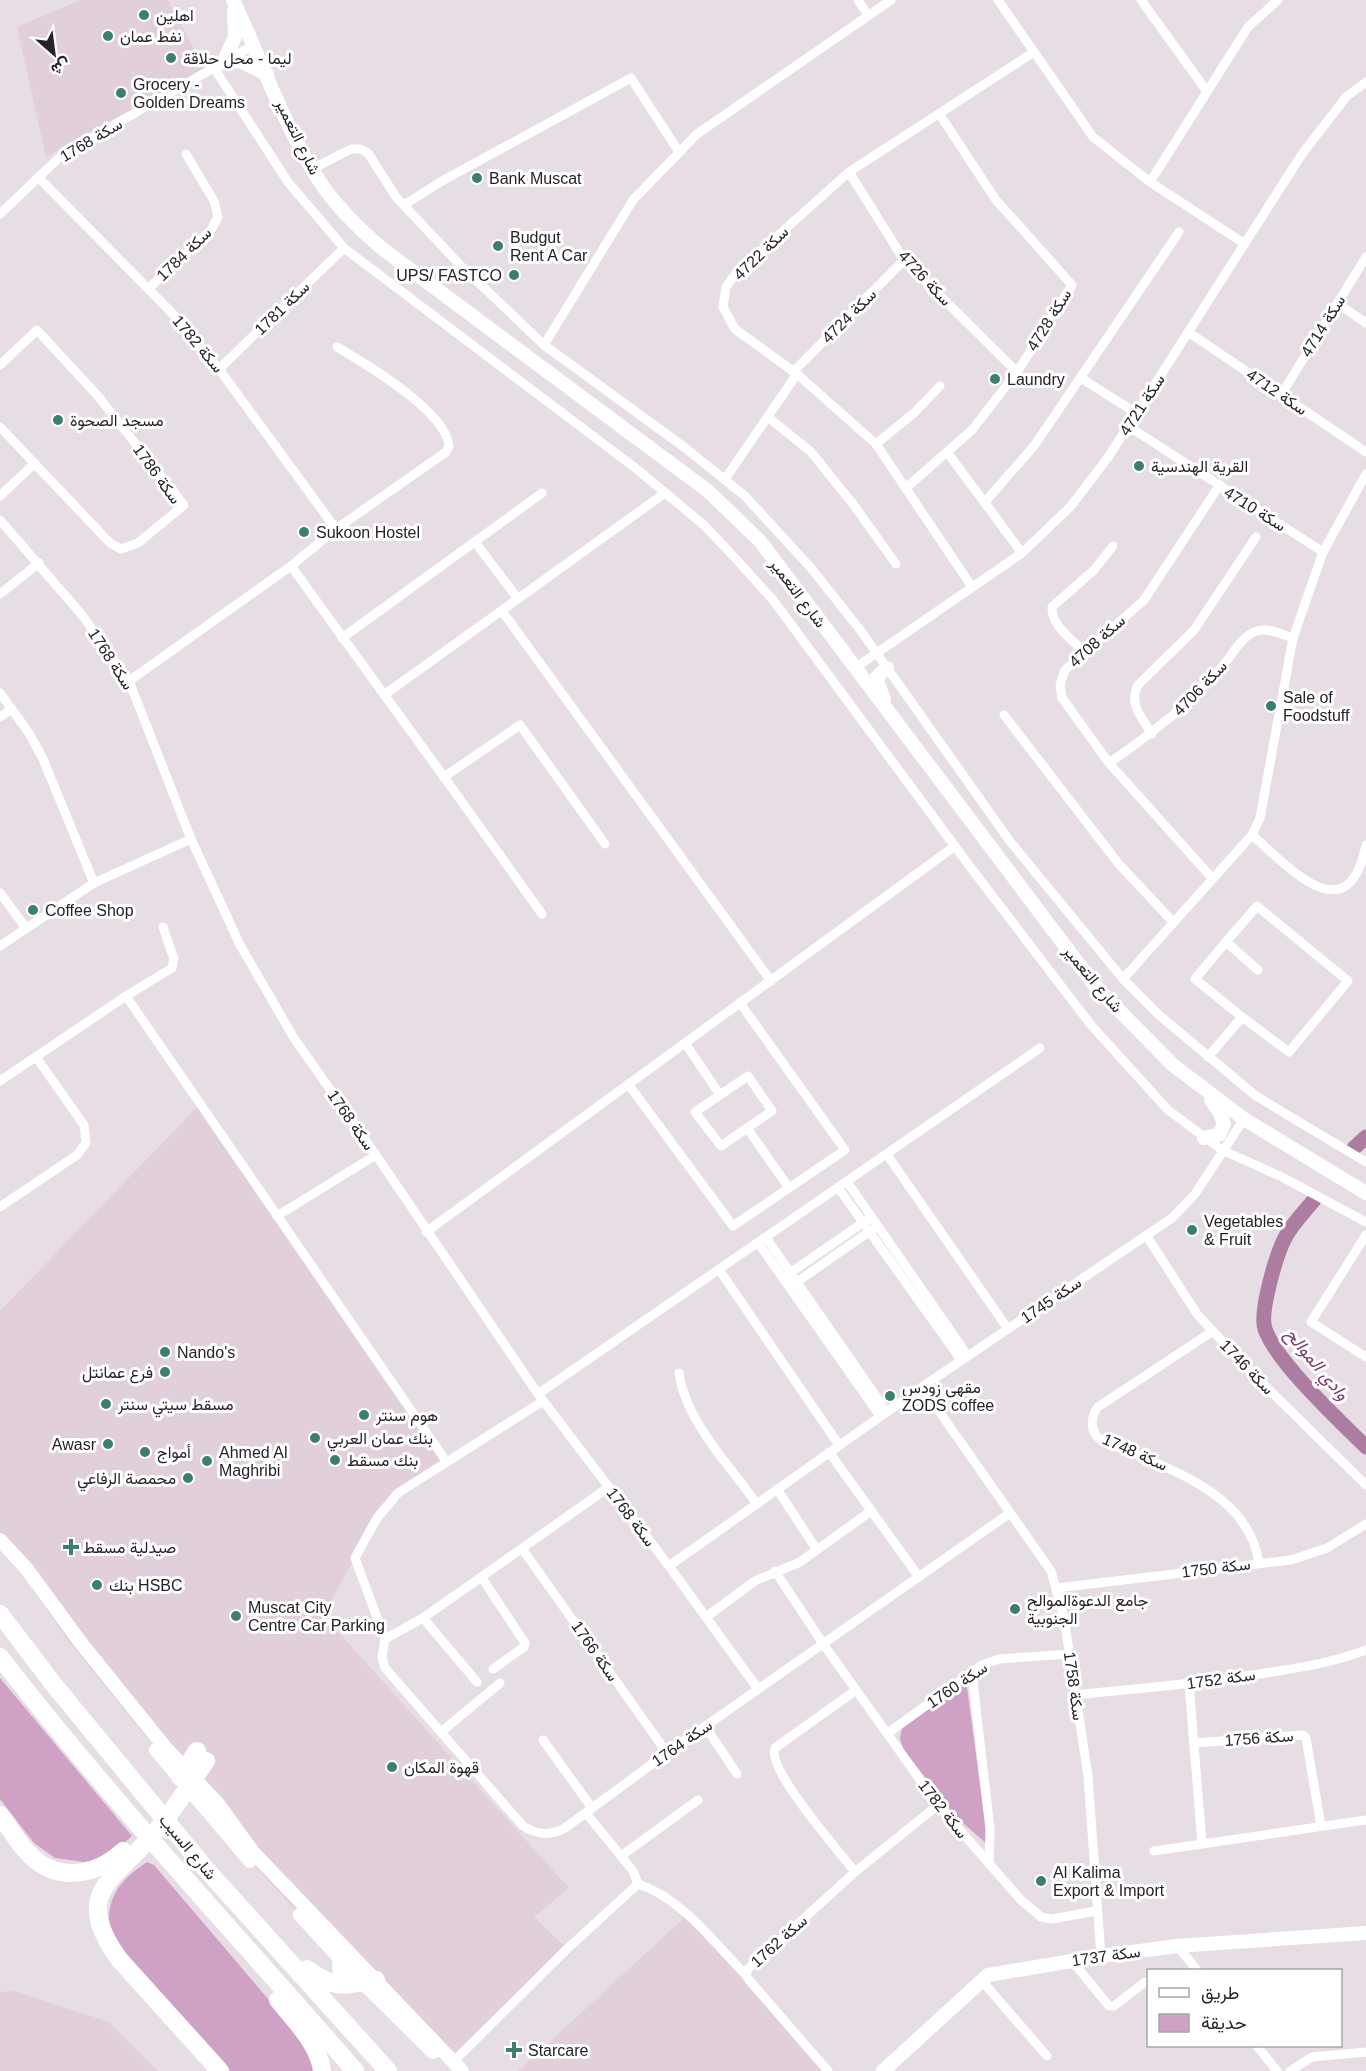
<svg xmlns="http://www.w3.org/2000/svg" width="1366" height="2071" viewBox="0 0 1366 2071" font-family="Arial,Vazirmatn,sans-serif">
<rect width="100%" height="100%" fill="#e7dde5"/>
<g fill="#e1d0dc">
<path d="M80,0H168L205,69L46,157L17,27Z"/>
<path d="M201,1103L446,1461L398,1493L377,1518L323,1615L569,1888L534,1917L567,1949L455,2061L466,2071H453L389,2010L231,1841L69,1642L0,1542V1311Z"/>
<path d="M685,1917L746,1975L828,2071H518Z"/>
<path d="M15,1991L109,2022L158,2071H0V1992Z"/>
</g>
<g fill="#cfa1c4">
<path d="M0,1678L132,1836L117,1849L97,1860L84,1862L55,1858L34,1843L0,1799Z"/>
<path d="M966,1680L988,1845L955,1816L904,1750L900,1739L902,1727Z"/>
<path d="M147,1862L154,1865L297,2033L316,2071H227C202,2042 107,1951 109,1916C111,1889 127,1876 147,1862Z"/>
</g>
<g fill="none" stroke-linecap="round" stroke-linejoin="round">
<g stroke="#ac7da1" stroke-width="15">
<path d="M1354,1148L1366,1137"/>
<path d="M1314,1200C1305,1211 1293,1223 1286,1236C1277,1252 1259,1312 1265,1329C1277,1363 1339,1420 1366,1447"/>
</g>
<g stroke="#fff" stroke-width="9">
<path d="M858,0L868,15"/>
<path d="M998,0L1093,137L1150,182L1245,244"/>
<path d="M1141,0L1206,90"/>
<path d="M214,68L288,182L344,248L638,470L705,526L736,559L773,600L968,864L1091,1025L1168,1110L1222,1150L1282,1177L1366,1222"/>
<path d="M312,169L351,149H360L368,153L396,197L462,267L544,345L684,447L745,496L811,568L861,631L1009,840L1123,979L1159,1015L1256,1096L1366,1162"/>
<path d="M849,172L904,260L1017,372"/>
<path d="M38,177L175,316L219,369L336,529"/>
<path d="M1150,182L1248,27L1278,0"/>
<path d="M404,205L442,181L631,78L679,152"/>
<path d="M0,214L63,154L254,45"/>
<path d="M149,288L211,230L218,217L214,201L186,154"/>
<path d="M1337,303L1366,323"/>
<path d="M1188,332L1366,452"/>
<path d="M544,345L633,200L697,134L891,0"/>
<path d="M0,365L37,330L97,395L184,505L138,543L121,549L110,543L0,427"/>
<path d="M219,369L344,248"/>
<path d="M794,371L904,260"/>
<path d="M1081,378L1136,413"/>
<path d="M1281,395L1366,257"/>
<path d="M768,417L811,452L853,504L896,564"/>
<path d="M1128,426L1323,552"/>
<path d="M876,444L915,412L940,386"/>
<path d="M947,452L1022,553"/>
<path d="M725,479L797,374"/>
<path d="M907,487L972,430L1017,372L1072,285L996,200L940,115"/>
<path d="M0,496L35,463"/>
<path d="M985,502L1034,446L1179,232"/>
<path d="M0,520L82,615L129,681L191,839L240,945L294,1038L376,1155L538,1394L669,1566L758,1689"/>
<path d="M475,542L518,599"/>
<path d="M291,566L444,777L520,725L605,844"/>
<path d="M972,587L876,444L797,374L735,329L723,307L726,287L737,272L849,172L1034,52"/>
<path d="M0,594L39,563"/>
<path d="M502,611L771,981"/>
<path d="M342,638L542,493"/>
<path d="M1085,653C1073,640 1051,626 1052,607L1094,570L1113,546"/>
<path d="M855,668L1022,553L1071,506L1109,456L1302,154L1346,97L1366,82"/>
<path d="M129,681L291,566L336,529L446,452L449,446C446,411 366,364 337,347"/>
<path d="M0,693L29,733L43,759L94,883"/>
<path d="M384,695L665,493"/>
<path d="M1004,715L1118,863L1173,922"/>
<path d="M0,717L12,709"/>
<path d="M1152,734C1142,718 1128,704 1138,685L1194,630L1256,537"/>
<path d="M1109,763C1151,734 1192,703 1225,663C1233,653 1243,635 1257,631C1268,627 1283,635 1293,638"/>
<path d="M444,777L542,914"/>
<path d="M1252,835C1289,867 1348,935 1366,845"/>
<path d="M1212,878L1109,763L1062,698L1060,685L1065,670L1144,600L1219,486"/>
<path d="M0,893L26,928"/>
<path d="M1226,942L1195,979L1242,1017"/>
<path d="M0,946L94,883L191,839"/>
<path d="M1123,979L1252,835L1260,818L1293,638L1323,552L1366,474"/>
<path d="M126,996L172,968L174,959L163,927"/>
<path d="M685,1043L720,1095"/>
<path d="M1208,1057L1242,1017L1289,1052L1348,981L1257,906L1226,942L1258,970"/>
<path d="M0,1081L126,996L446,1461"/>
<path d="M628,1084L733,1226L845,1150L740,1003"/>
<path d="M747,1128L772,1111L748,1076L695,1112L721,1146L747,1128L789,1188"/>
<path d="M888,1156L1008,1329"/>
<path d="M848,1183L968,1356"/>
<path d="M839,1189L961,1360"/>
<path d="M0,1207L77,1155L86,1143L84,1125L36,1057"/>
<path d="M277,1216L376,1155"/>
<path d="M426,1232L955,846"/>
<path d="M1146,1235L1197,1314L1248,1369L1366,1485"/>
<path d="M1366,1235L1311,1322L1366,1357"/>
<path d="M767,1239L887,1412"/>
<path d="M759,1244L880,1416"/>
<path d="M720,1271L839,1445"/>
<path d="M787,1275L867,1220"/>
<path d="M794,1284L873,1229"/>
<path d="M1213,1331L1098,1407C1091,1416 1089,1431 1100,1439C1111,1446 1126,1450 1138,1455C1189,1477 1250,1502 1259,1563"/>
<path d="M679,1373C685,1420 730,1466 757,1504"/>
<path d="M922,1387L1051,1571L1064,1618L1088,1776L1101,1956"/>
<path d="M538,1394L1040,1048"/>
<path d="M829,1452L919,1577"/>
<path d="M609,1487L423,1618L385,1639L382,1657L385,1668L523,1826C538,1835 550,1836 565,1828L667,1753L1010,1513"/>
<path d="M777,1489L817,1550"/>
<path d="M523,1550L667,1753"/>
<path d="M669,1566L922,1387L1172,1218L1195,1194L1244,1119"/>
<path d="M775,1571L824,1645L938,1805L1020,1899L1041,1917L1052,1919L1096,1911"/>
<path d="M482,1578L525,1643L524,1647L493,1669"/>
<path d="M1057,1588L1291,1560L1327,1548L1366,1524"/>
<path d="M706,1617L755,1581L800,1562L871,1511"/>
<path d="M423,1618L477,1682"/>
<path d="M385,1639L355,1558L377,1518L398,1493L543,1401"/>
<path d="M972,1673L990,1829L989,1864"/>
<path d="M1189,1684L1202,1844"/>
<path d="M1074,1695C1134,1689 1194,1684 1253,1675C1292,1669 1329,1664 1366,1650"/>
<path d="M705,1726L737,1774"/>
<path d="M441,1732L500,1683"/>
<path d="M888,1733L982,1665L999,1659L1069,1654"/>
<path d="M543,1740L592,1808"/>
<path d="M1194,1743L1303,1735L1306,1738L1321,1826"/>
<path d="M1154,1851L1366,1820"/>
<path d="M621,1856L698,1800"/>
<path d="M855,1872C839,1851 766,1769 775,1748L856,1690"/>
<path d="M638,1884C682,1898 714,1943 746,1975"/>
<path d="M1177,1946L1197,1970"/>
<path d="M1072,1961L1109,2006H1114L1145,1982"/>
<path d="M982,1981L1047,2056"/>
<path d="M1257,2046L1277,2071"/>
<path d="M454,2061L567,1949L638,1884L633,1871L586,1813"/>
<path d="M828,2071L749,1980L746,1975L748,1969L855,1872L938,1805"/>
<path d="M1290,2071L1312,2057L1366,2052"/>
</g>
<g stroke="#fff" stroke-width="14">
<path d="M233,0C261,59 283,124 318,179C336,207 359,229 384,250L708,491L760,541L1096,987L1173,1065L1244,1119L1366,1193"/>
<path d="M223,63L235,37L234,11"/>
<path d="M223,63L239,61L267,74"/>
<path d="M884,700L876,678L887,668"/>
<path d="M1204,1138L1219,1135L1224,1124L1220,1113L1211,1100"/>
<path d="M0,1540L26,1568L81,1643L164,1746L219,1805L252,1851L462,2071"/>
<path d="M156,1750L250,1861"/>
<path d="M300,1915L362,1982L433,2052"/>
<path d="M883,2071L988,1975L1101,1956L1177,1946L1366,1933"/>
</g>
<g stroke="#fff" stroke-width="18">
<path d="M0,1614L54,1685L205,1868L388,2071"/>
<path d="M0,1657C111,1801 236,1933 355,2071"/>
<path d="M206,1761C188,1787 172,1813 152,1836C112,1881 72,1894 119,1959L220,2071"/>
<path d="M180,1777L197,1751"/>
<path d="M0,1815C10,1828 19,1845 31,1856C59,1883 97,1875 123,1851"/>
<path d="M307,1969C338,1991 341,1985 376,1980"/>
<path d="M326,1983L338,1982L342,1978L341,1960"/>
<path d="M278,2000C294,2020 319,2044 322,2071"/>
</g>
</g>
<g fill="#3d7e6e" stroke="#fff" stroke-width="2">
<circle cx="144" cy="15" r="6"/>
<circle cx="108" cy="36" r="6"/>
<circle cx="171" cy="58" r="6"/>
<circle cx="121" cy="93" r="6"/>
<circle cx="477" cy="178" r="6"/>
<circle cx="498" cy="246" r="6"/>
<circle cx="514" cy="275" r="6"/>
<circle cx="995" cy="379" r="6"/>
<circle cx="58" cy="420" r="6"/>
<circle cx="1139" cy="466" r="6"/>
<circle cx="304" cy="532" r="6"/>
<circle cx="1271" cy="706" r="6"/>
<circle cx="33" cy="910" r="6"/>
<circle cx="1192" cy="1230" r="6"/>
<circle cx="165" cy="1352" r="6"/>
<circle cx="165" cy="1372" r="6"/>
<circle cx="890" cy="1396" r="6"/>
<circle cx="106" cy="1404" r="6"/>
<circle cx="364" cy="1415" r="6"/>
<circle cx="315" cy="1438" r="6"/>
<circle cx="108" cy="1444" r="6"/>
<circle cx="145" cy="1452" r="6"/>
<circle cx="335" cy="1460" r="6"/>
<circle cx="207" cy="1461" r="6"/>
<circle cx="188" cy="1478" r="6"/>
<path d="M68 1538h6v6h6v6h-6v6h-6v-6h-6v-6h6z"/>
<circle cx="97" cy="1585" r="6"/>
<circle cx="1015" cy="1609" r="6"/>
<circle cx="236" cy="1616" r="6"/>
<circle cx="392" cy="1767" r="6"/>
<circle cx="1041" cy="1881" r="6"/>
<path d="M511 2041h6v6h6v6h-6v6h-6v-6h-6v-6h6z"/>
</g>
<g text-anchor="middle" dominant-baseline="central" stroke-width="6" stroke-linejoin="round" paint-order="stroke">
<g font-size="16" fill="#262326" stroke="#fff" text-anchor="start">
<text x="156" y="15">اهلين</text>
<text x="120" y="36">نفط عمان</text>
<text x="183" y="58">ليما - محل حلاقة</text>
<text x="133" y="84">Grocery -<tspan x="133" dy="18">Golden Dreams</tspan></text>
<text x="489" y="178">Bank Muscat</text>
<text x="510" y="237">Budgut<tspan x="510" dy="18">Rent A Car</tspan></text>
<text x="502" y="275" text-anchor="end">UPS/ FASTCO</text>
<text x="1007" y="379">Laundry</text>
<text x="70" y="420">مسجد الصحوة</text>
<text x="1151" y="466">القرية الهندسية</text>
<text x="316" y="532">Sukoon Hostel</text>
<text x="1283" y="697">Sale of<tspan x="1283" dy="18">Foodstuff</tspan></text>
<text x="45" y="910">Coffee Shop</text>
<text x="1204" y="1221">Vegetables<tspan x="1204" dy="18">&amp; Fruit</tspan></text>
<text x="177" y="1352">Nando's</text>
<text x="153" y="1372" text-anchor="end">فرع عمانتل</text>
<text x="902" y="1387">مقهى زودس<tspan x="902" dy="18">ZODS coffee</tspan></text>
<text x="118" y="1404">مسقط سيتي سنتر</text>
<text x="376" y="1415">هوم سنتر</text>
<text x="327" y="1438">بنك عمان العربي</text>
<text x="96" y="1444" text-anchor="end">Awasr</text>
<text x="157" y="1452">أمواج</text>
<text x="219" y="1452">Ahmed Al<tspan x="219" dy="18">Maghribi</tspan></text>
<text x="347" y="1460">بنك مسقط</text>
<text x="176" y="1478" text-anchor="end">محمصة الرفاعي</text>
<text x="83" y="1547">صيدلية مسقط</text>
<text x="109" y="1585">بنك HSBC</text>
<text x="1027" y="1600">جامع الدعوةالموالح<tspan x="1027" dy="18">الجنوبية</tspan></text>
<text x="248" y="1607">Muscat City<tspan x="248" dy="18">Centre Car Parking</tspan></text>
<text x="404" y="1767">قهوة المكان</text>
<text x="1053" y="1872">Al Kalima<tspan x="1053" dy="18">Export &amp; Import</tspan></text>
<text x="528" y="2050">Starcare</text>
</g>
<g font-size="16" fill="#262326" stroke="#fff">
<text transform="translate(298 137) rotate(64)">شارع التعمير</text>
<text transform="translate(91 140) rotate(-31)">سكة 1768</text>
<text transform="translate(761 253) rotate(-44)">سكة 4722</text>
<text transform="translate(184 254) rotate(-44)">سكة 1784</text>
<text transform="translate(925 278) rotate(47)">سكة 4726</text>
<text transform="translate(282 308) rotate(-44)">سكة 1781</text>
<text transform="translate(849 316) rotate(-45)">سكة 4724</text>
<text transform="translate(1049 320) rotate(-58)">سكة 4728</text>
<text transform="translate(1323 326) rotate(-58)">سكة 4714</text>
<text transform="translate(198 344) rotate(50)">سكة 1782</text>
<text transform="translate(1277 392) rotate(34)">سكة 4712</text>
<text transform="translate(1142 405) rotate(-57)">سكة 4721</text>
<text transform="translate(157 474) rotate(54)">سكة 1786</text>
<text transform="translate(1255 509) rotate(32)">سكة 4710</text>
<text transform="translate(798 593) rotate(53)">شارع التعمير</text>
<text transform="translate(1097 641) rotate(-42)">سكة 4708</text>
<text transform="translate(111 659) rotate(57)">سكة 1768</text>
<text transform="translate(1200 688) rotate(-46)">سكة 4706</text>
<text transform="translate(1093 979) rotate(50)">شارع التعمير</text>
<text transform="translate(351 1120) rotate(55)">سكة 1768</text>
<text transform="translate(1051 1300) rotate(-34)">سكة 1745</text>
<text transform="translate(1247 1367) rotate(46)">سكة 1746</text>
<text transform="translate(1135 1452) rotate(24)">سكة 1748</text>
<text transform="translate(631 1517) rotate(53)">سكة 1768</text>
<text transform="translate(1216 1568) rotate(-7)">سكة 1750</text>
<text transform="translate(595 1651) rotate(55)">سكة 1766</text>
<text transform="translate(1221 1679) rotate(-8)">سكة 1752</text>
<text transform="translate(957 1685) rotate(-34)">سكة 1760</text>
<text transform="translate(1074 1686) rotate(82)">سكة 1758</text>
<text transform="translate(1259 1738) rotate(-4)">سكة 1756</text>
<text transform="translate(682 1743) rotate(-35)">سكة 1764</text>
<text transform="translate(943 1809) rotate(52)">سكة 1782</text>
<text transform="translate(188 1847) rotate(50)">شارع السيب</text>
<text transform="translate(779 1941) rotate(-42)">سكة 1762</text>
<text transform="translate(1106 1956) rotate(-8)">سكة 1737</text>
</g>
<g font-size="18" font-style="italic" fill="#7a3e6f" stroke="#fff">
<text transform="translate(1317 1364) rotate(50)">وادي الموالح</text>
</g>
</g>
<rect x="1147" y="1969" width="195" height="78" fill="#ffffff" stroke="#a8a7a8" stroke-width="1.5"/>
<rect x="1159" y="1988" width="30" height="9" fill="#ffffff" stroke="#a8a7a8" stroke-width="1.5"/>
<text x="1201" y="1999" font-size="18" fill="#262326">طريق</text>
<rect x="1159" y="2014" width="30" height="18" fill="#cfa1c4" stroke="#a8a7a8" stroke-width="1.5"/>
<text x="1201" y="2029" font-size="18" fill="#262326">حديقة</text>
<g transform="translate(54 54) rotate(152)" stroke="#ffffff" stroke-width="4.5" paint-order="stroke">
<path d="M0-4.5L10 22L0 15L-10 22Z" fill="#262326"/>
<text y="-9" font-size="16" font-weight="bold" text-anchor="middle" fill="#262326">ش</text>
</g>
</svg>
